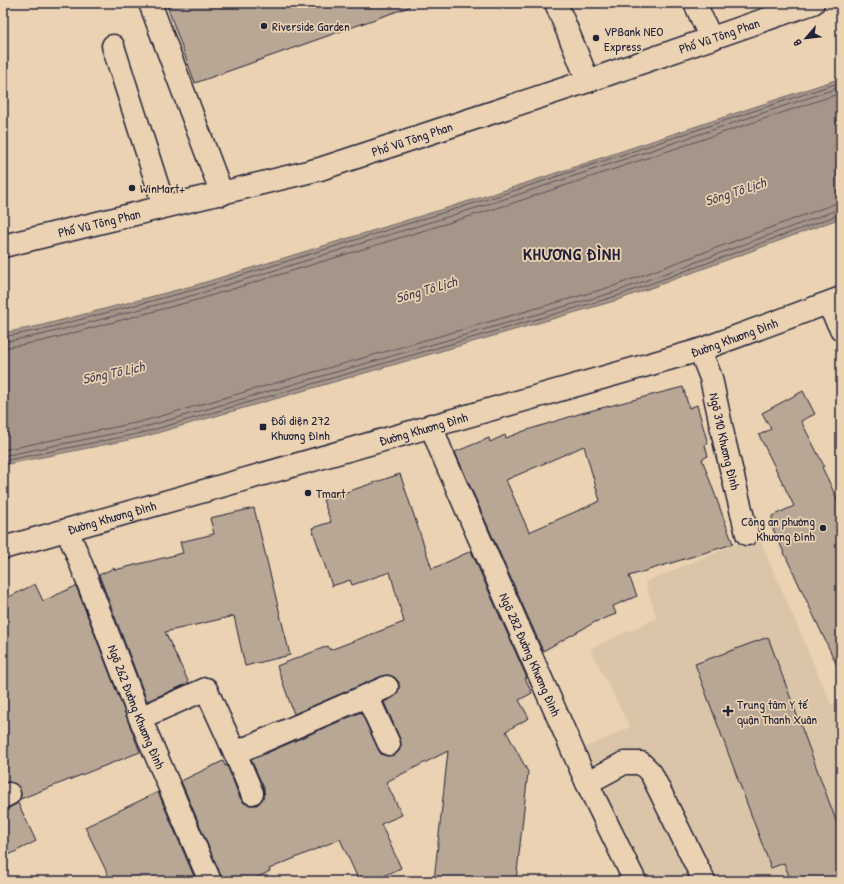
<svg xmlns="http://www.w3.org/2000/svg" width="844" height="884" viewBox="0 0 844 884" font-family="'Patrick Hand',sans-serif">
<rect width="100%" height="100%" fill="#ead2b2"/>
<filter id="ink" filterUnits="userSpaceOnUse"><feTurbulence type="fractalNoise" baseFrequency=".025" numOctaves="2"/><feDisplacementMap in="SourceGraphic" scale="8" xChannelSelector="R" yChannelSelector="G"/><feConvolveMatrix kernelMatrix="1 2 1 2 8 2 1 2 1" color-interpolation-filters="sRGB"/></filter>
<g filter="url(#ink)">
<path fill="#dbc5a9" d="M758,535L831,704L841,700V881H646L580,750L630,727L590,649L657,618L645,582Z"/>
<path fill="#a69689" stroke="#71686a" d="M841,78V218L618,300L143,437L3,465V333L39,326L196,285L505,190Z"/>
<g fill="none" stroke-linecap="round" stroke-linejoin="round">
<g stroke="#57505a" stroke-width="1">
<path d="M3,337L40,330L197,289L507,193L841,82"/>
<path d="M3,342L41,335L198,294L508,198L841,87"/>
<path d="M3,348L43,341L200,299L510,204L841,93"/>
<path d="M3,450L140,422L614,286L834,204L841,203"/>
<path d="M3,456L141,428L615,292L837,210L841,209"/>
<path d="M3,461L142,433L617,296L841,214"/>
</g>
</g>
<g fill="#b8a794" stroke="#22223b" fill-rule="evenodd">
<path d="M166,3H408L409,7L195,83Z"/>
<path d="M683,387L689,408L697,405L708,444L705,445L708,456L702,459L733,544L629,576L637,596L613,606L616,614L595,622L543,651L455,452L489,438L490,442L505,435L506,438L524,431L582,413ZM584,446L600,501L529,532L506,480Z"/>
<path d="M803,391L815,414L801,421L824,466L822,467L841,507V674L772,527V516L794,506L759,435L771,429L762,413Z"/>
<path d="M400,474L432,569L471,551L527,678H525L532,693L519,700L529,718L506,731L528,772L516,881H434L448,751L386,782L402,815L381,824L401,868L373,881H359L340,839L269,869L270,871L250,881H222L221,876L181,781L223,761L225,766L227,765L240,798L244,803L250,805H257L262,800L264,794V788L251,760L361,712L378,749L381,754L387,756L394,755L399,751L401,745L400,739L384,702L392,698L397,694L399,688V682L394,677L388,675L382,676L294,714L277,666L328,646L330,650L404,622L390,572L352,585L350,580L332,586L312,528L331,522L323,500Z"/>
<path d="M254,508L290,655L245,666L234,616L165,632L189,683L147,701L99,575L114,568L115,570L183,553L180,542L214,534L210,518Z"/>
<path d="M35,584L43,601L76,586L140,752L20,799L21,794L20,789L16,784L9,782L3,783V600Z"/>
<path d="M768,637L841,834V881H791L784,863L771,868L695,664Z"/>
<path d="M158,792L196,881H111L85,827Z"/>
<path d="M18,803L36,841L3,858V809L9,808Z"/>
</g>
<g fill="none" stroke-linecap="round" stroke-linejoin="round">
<g stroke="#22223b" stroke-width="25">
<g id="minor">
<path d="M150,3L222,194"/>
<path d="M556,3L588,81"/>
<path d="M695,3L711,39"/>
<path d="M113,46L164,206"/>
<path d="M828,304L841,329"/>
<path id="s1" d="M700,350L711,378L725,444L747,534"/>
<path id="s2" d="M431,425L441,451L587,783L635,881"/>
<path id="s3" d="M67,531L76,551L140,718L210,881"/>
<path d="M367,696L389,744"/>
<path d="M140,718L206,689L235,753L387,687"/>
<path d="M235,753L252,793"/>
<path d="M587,783L624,763H641L651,773L704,881"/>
<path d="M3,797L9,794"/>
</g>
</g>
<g stroke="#22223b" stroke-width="25">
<g id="major">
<path id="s4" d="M3,246L320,169L588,81L813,3"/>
<path id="s5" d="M3,548L700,350L841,298"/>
</g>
</g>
<use href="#minor" stroke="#ead2b2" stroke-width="22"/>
<use href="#major" stroke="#ead2b2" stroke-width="22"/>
</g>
</g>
<g fill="#22223b" stroke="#ead2b2" stroke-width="1.5">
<circle cx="264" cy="26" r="4"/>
<circle cx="596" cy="38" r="4"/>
<circle cx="132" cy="188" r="4"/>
<rect x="259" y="423" width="8" height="8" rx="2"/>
<circle cx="308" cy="493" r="4"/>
<circle cx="823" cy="528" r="4"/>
<path d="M726 705h4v4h4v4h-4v4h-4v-4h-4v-4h4z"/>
</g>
<g text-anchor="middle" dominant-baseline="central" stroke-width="3.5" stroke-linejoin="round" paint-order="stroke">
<g font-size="13" fill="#22223b" stroke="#ead2b2" text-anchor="start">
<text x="272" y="26">Riverside Garden</text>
<text x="604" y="31">VPBank NEO<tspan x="604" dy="15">Express</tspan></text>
<text x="140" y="188">WinMart+</text>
<text x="271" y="420">Đối diện 272<tspan x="271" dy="15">Khương Đình</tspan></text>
<text x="316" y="493">Tmart</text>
<text x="815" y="521" text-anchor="end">Công an phường<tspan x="815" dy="15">Khương Đình</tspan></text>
<text x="737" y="704">Trung tâm Y tế<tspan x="737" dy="15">quận Thanh Xuân</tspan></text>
</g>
<g font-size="13" fill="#22223b" stroke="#ead2b2">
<text stroke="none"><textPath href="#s4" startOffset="747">Phố Vũ Tông Phan</textPath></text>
<text stroke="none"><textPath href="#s4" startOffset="423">Phố Vũ Tông Phan</textPath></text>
<text stroke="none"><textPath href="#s4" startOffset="99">Phố Vũ Tông Phan</textPath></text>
<text stroke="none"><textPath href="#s5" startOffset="761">Đường Khương Đình</textPath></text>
<text stroke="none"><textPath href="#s5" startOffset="437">Đường Khương Đình</textPath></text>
<text stroke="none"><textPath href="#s1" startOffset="95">Ngõ 310 Khương Đình</textPath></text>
<text stroke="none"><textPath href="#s5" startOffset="113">Đường Khương Đình</textPath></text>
<text stroke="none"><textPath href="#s2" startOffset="250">Ngõ 282 Đường Khương Đình</textPath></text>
<text stroke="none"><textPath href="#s3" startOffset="189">Ngõ 262 Đường Khương Đình</textPath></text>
</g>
<g font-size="14" font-style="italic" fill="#433f4e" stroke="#ead2b2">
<text transform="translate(735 191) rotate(-18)">Sông Tô Lịch</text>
<text transform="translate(426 289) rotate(-16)">Sông Tô Lịch</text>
<text transform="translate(113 372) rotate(-12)">Sông Tô Lịch</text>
</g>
<g font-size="17" font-weight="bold" letter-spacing="1" fill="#22223b" stroke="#ead2b2">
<text x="572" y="253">KHƯƠNG ĐÌNH</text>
</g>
</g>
<rect width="844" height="884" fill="none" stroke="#ead2b2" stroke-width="16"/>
<rect x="8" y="8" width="828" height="868" fill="none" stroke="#22223b" stroke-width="1.5" filter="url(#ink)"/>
<g transform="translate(806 38) rotate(242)" stroke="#ead2b2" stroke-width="3" paint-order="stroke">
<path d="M0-3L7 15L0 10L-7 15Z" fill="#22223b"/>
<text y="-6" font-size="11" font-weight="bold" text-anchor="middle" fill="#22223b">B</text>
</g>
</svg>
